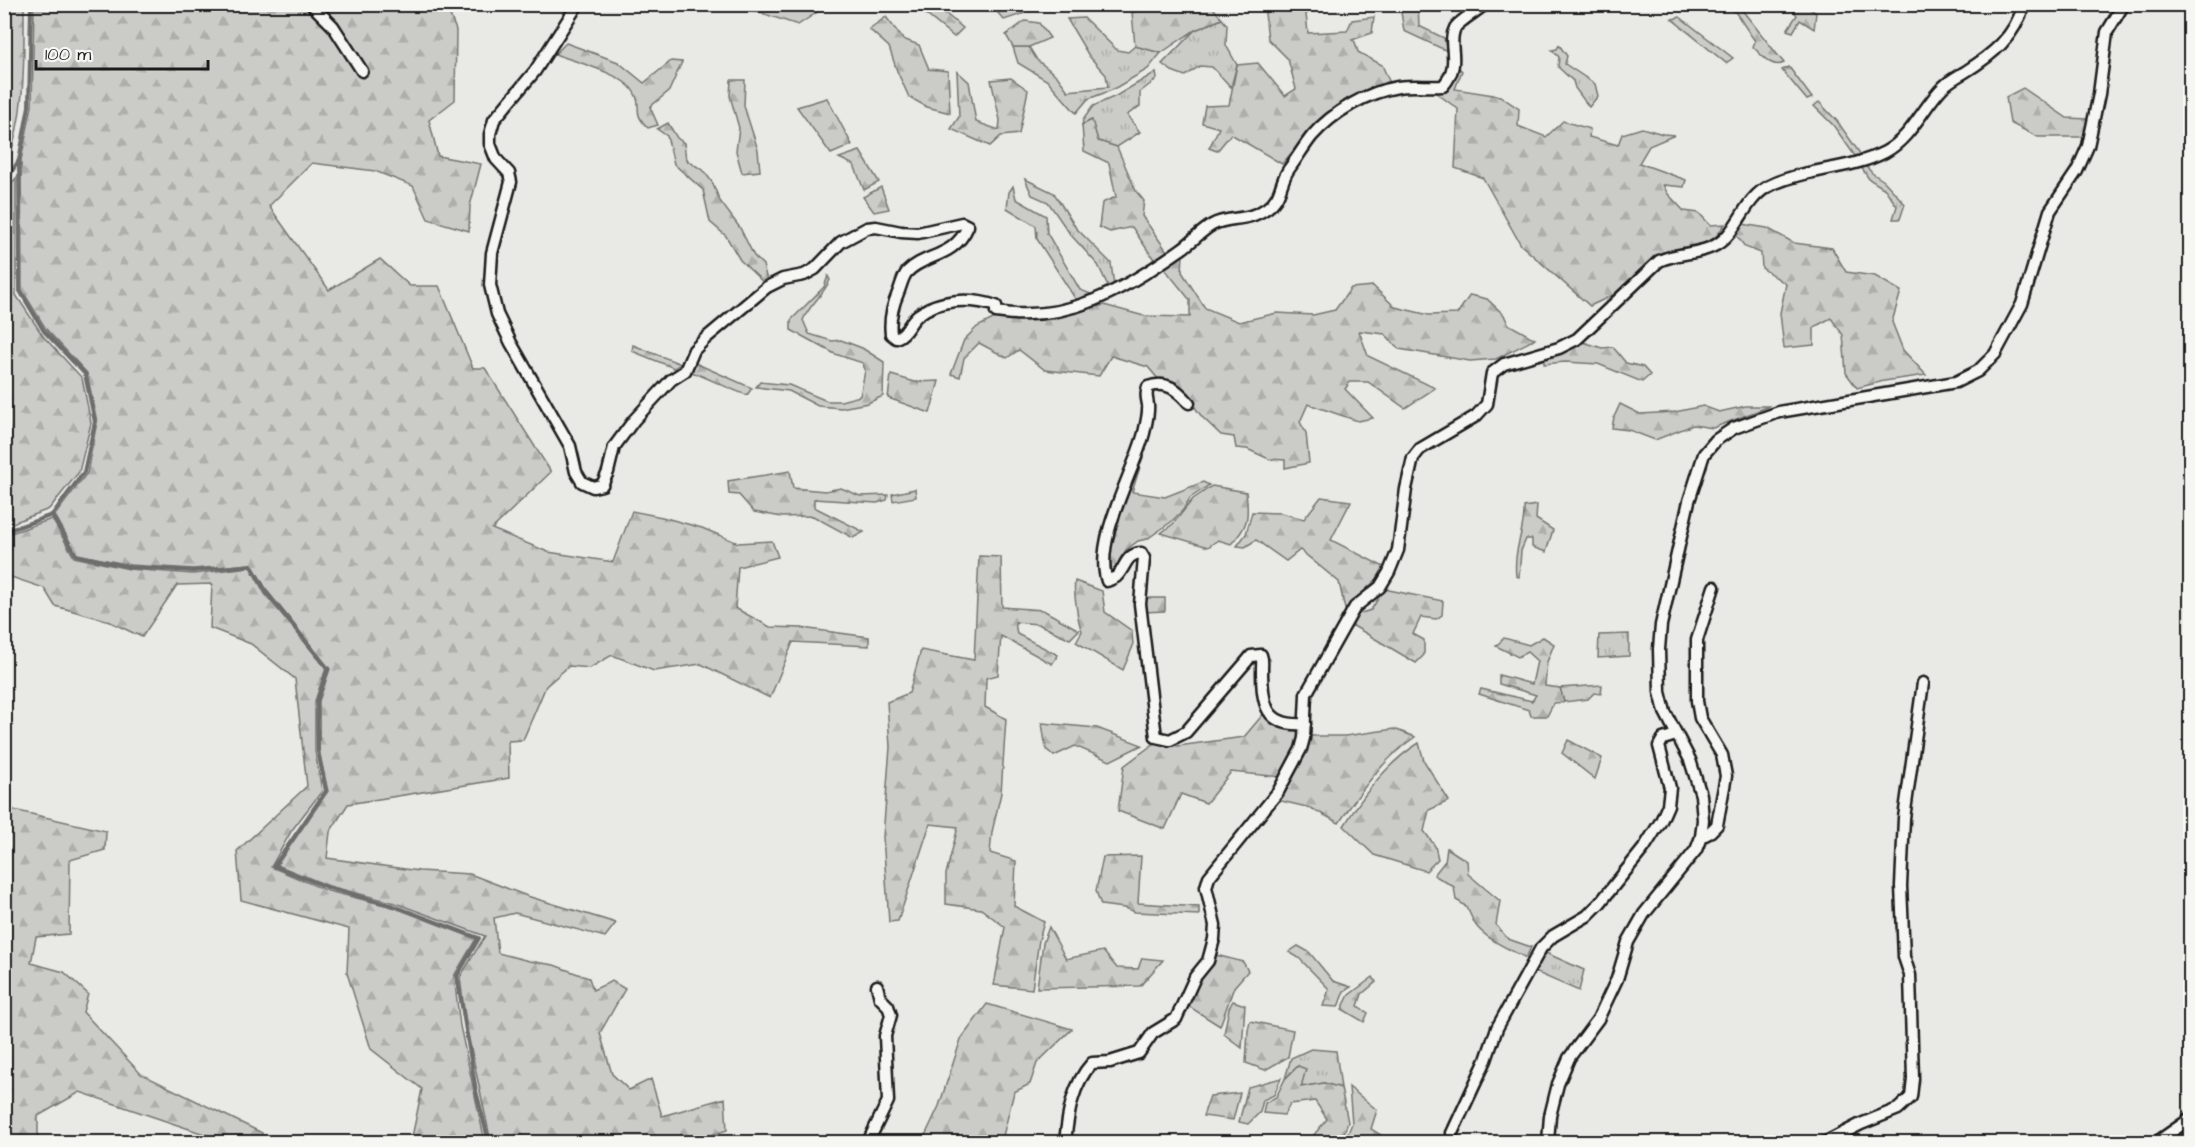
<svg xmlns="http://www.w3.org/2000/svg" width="2195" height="1147" viewBox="0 0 2195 1147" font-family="'Architects Daughter',sans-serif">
<defs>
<pattern id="grass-tufts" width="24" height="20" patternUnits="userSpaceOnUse" patternTransform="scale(1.5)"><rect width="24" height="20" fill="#cbcbc7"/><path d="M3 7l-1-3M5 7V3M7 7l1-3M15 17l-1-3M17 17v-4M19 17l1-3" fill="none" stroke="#aeaeaa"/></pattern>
<pattern id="forest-firs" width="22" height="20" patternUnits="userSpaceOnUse" patternTransform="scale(1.5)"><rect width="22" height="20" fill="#cbcbc7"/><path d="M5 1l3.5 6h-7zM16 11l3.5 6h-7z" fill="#aeaeaa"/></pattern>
</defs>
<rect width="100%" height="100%" fill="#e9e9e5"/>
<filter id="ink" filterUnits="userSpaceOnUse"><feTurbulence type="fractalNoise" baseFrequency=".0167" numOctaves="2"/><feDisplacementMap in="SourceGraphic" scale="12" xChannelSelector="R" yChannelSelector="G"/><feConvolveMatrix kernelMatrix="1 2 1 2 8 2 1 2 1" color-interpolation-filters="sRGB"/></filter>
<g filter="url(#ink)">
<g fill="url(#grass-tufts)" stroke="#747472" stroke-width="1.5">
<path d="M1084,18L1117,50L1128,52L1135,46L1161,53L1148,69L1112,90L1088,99L1076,113L1048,81L1018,63L1013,47H1029L1037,60L1057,76L1068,91L1108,87L1106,75L1089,56L1067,19Z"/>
<path d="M1222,19L1227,25L1226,45L1237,65L1231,87L1212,67L1200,66L1185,76L1172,71L1162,64L1195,30Z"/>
<path d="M1559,45L1567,56L1565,64L1595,84L1598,96L1589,107L1575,88L1573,81L1558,67L1559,57L1552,50L1557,49Z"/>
<path d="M1156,72L1157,79L1140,92V106L1127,115L1140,132L1117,147L1098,141L1091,120L1082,125L1083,120L1093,106L1116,96Z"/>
<path d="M1819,102L1837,121L1861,155L1855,156L1833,125L1814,106Z"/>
<path d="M1866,166L1872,173L1884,181L1905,204L1900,219H1893L1897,206L1885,189L1869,179L1861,167Z"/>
<path d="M1025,179L1054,193L1076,228L1111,263L1114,286L1110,290L1098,265L1070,234L1048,202L1032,195Z"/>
<path d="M1013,186L1016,199L1046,216L1047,233L1080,290L1096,296L1076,300L1037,239L1036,226L1007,208L1009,192Z"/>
<path d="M1629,634V656L1598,658L1599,635Z"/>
<path d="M1602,685L1601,694L1594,693L1588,699L1564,702L1560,688Z"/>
<path d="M1546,953L1584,970L1579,991L1535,972Z"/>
<path d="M1311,1049L1336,1051L1341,1088L1324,1083L1300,1087L1298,1066L1285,1079L1291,1058Z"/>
<path d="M2190,1127V1142H2163L2176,1138Z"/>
</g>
<g fill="url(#forest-firs)" stroke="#747472" stroke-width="1.5">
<path d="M5,4L24,5C24,60 26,118 5,170Z"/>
<path d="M1403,4L1418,5L1419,26L1444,38L1447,51L1404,31L1401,12Z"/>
<path d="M34,5H446L456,30L455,100L429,120L438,156L481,164L470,206L469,231L428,219L413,186L375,171L312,163L269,206L329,290L380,259L410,286H439L473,368H485L551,472L492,529L548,552L613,562L632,511L662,517L702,528L738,543L772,541L778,557L738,567L735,608L770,627L802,628L869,637V646L793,642L770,698L701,664L654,671L612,655L590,668L569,666L546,686L523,740L508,741L509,778L348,804L330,832L327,858L419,871L470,874L527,896L616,923L605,937L515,913L494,918L498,953L529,961L554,965L589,978L593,990L612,981L625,989L600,1033L612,1074L629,1090L651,1079L662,1116L725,1098L727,1130L691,1142H491L466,1025L460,977L485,936L395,903L329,886L277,865L328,791L319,751V701L330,669L268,592L252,564L193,569L130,565L77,554L55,515L87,473L97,422L87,373L46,329L22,290L21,160L32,106Z"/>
<path d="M753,5V4L828,5L798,25L755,11Z"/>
<path d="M928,5H935L963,28L954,37L923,12Z"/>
<path d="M991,5H1022L1025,13L1004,20Z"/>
<path d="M1146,5H1214V9L1222,19L1195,30L1161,53L1135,46L1132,12L1146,10Z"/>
<path d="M1264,5H1321L1306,14L1308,33L1347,31L1352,20L1374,17L1372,33L1352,40L1355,42L1358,52L1382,65L1390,83L1343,104L1321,118L1282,164L1231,134L1217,151L1209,148L1219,128L1202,123L1205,106L1229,105L1237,65L1258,63L1285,96L1296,89L1288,59L1268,39Z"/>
<path d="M1726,5H1738L1784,63C1771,69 1762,55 1753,47L1755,41L1736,13Z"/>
<path d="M1777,5H1805L1816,13L1814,29L1800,20L1793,32L1787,30L1797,15L1792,9Z"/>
<path d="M886,17L903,39L919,45L929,69L948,71L950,113L927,107L909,97L897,71L889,47L869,29Z"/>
<path d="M1680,17L1733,58L1726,63L1672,19Z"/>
<path d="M1025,21L1039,23L1050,38L1029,47H1013L1006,35Z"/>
<path d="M566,43L618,62L644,83L671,61L682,62L669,91L650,107L658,125L648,128C631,111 643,109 635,94C626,74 576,62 555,54Z"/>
<path d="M1458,67L1462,71L1455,89L1500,96L1519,109L1518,126L1546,137L1563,121L1590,129L1589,137L1618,145L1622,134L1642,128L1663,134L1675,135L1649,146L1639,163L1686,180L1684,187L1663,185L1668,194L1684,211L1699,213L1710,225L1725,224L1715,238L1703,243L1660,253L1613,295L1590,306L1521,245L1483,178L1455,168L1458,109L1435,92L1446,89Z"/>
<path d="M1789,67L1812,98L1807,100L1782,70Z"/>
<path d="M957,71L969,82L976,122L999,130L1000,120L991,80L1011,78L1028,90L1019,134L1001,136L990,146L951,129L959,117Z"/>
<path d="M731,80H745L744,106L758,150L760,171L742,173L736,151L739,128L730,96Z"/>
<path d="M2023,88L2067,118L2088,119L2084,137H2038L2010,123L2006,97Z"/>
<path d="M827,98L852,145L831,154L797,107Z"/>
<path d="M1092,120L1098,141L1117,147L1136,191L1144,201L1142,216L1169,254L1155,261L1132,227L1110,232L1099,227L1102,203L1116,197L1109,163L1084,151L1082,125Z"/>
<path d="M668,123L677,138L684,143L686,160L703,170L712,182L720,201L740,228L754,256L763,265L767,280L763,282L740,260L726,236L710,222L703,190L674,164L667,136L657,129Z"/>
<path d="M860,151L879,182L864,190L854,165L839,158Z"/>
<path d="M16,178V295L43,336L82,378L91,423L79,472L49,509L5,526L4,194Z"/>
<path d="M881,187L889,209L874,212L863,197Z"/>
<path d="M1742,224L1767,228L1794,243L1832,248L1846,272L1875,276L1901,291L1892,322L1903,350L1926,375L1884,381L1857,388L1846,373L1843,335L1831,318L1814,327V345L1784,348L1780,313L1786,284L1762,268L1761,253L1745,247L1734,232Z"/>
<path d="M1183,254L1182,272L1205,308L1239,322L1277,313L1313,315L1335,310L1351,288L1373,286L1395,307L1429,315L1457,314L1470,295L1487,299L1504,315L1508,324L1535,339L1496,359L1470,361L1399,349L1385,334L1359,331L1368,356L1435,388L1405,408L1368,382H1350L1345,389L1373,418L1358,421L1308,404L1300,422L1306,433L1309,463L1285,468V460L1269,459L1247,449L1236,448L1234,437L1221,435L1202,417L1180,387L1159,380L1148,367L1111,356L1099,376L1045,370L1019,350L1007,358L979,343L964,358L960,377L951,374L964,340L977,327L997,317L1066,315L1104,305L1144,316L1190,317V300L1164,268Z"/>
<path d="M828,276L830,280C822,297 810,304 803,320L809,334L832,341L841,340L862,348L884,362L883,396L868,403L841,408L818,406L789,391L756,387L760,382L789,385L827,401H841L860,396L865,371L863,363L835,354L791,330V320L824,287Z"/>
<path d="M1580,341L1602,348L1613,347L1626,363L1643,367L1650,375L1642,382L1598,364L1565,362L1544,364V359L1562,352Z"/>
<path d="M633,345L681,364L674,368L632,351Z"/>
<path d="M695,363L752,388L747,395C726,388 709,378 689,371Z"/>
<path d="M891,375L915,382L939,381L930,413L888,398Z"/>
<path d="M1620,404L1640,414L1675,412L1703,406L1719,412L1746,406H1770L1713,428L1693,425L1655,440L1629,430L1612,428L1614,417Z"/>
<path d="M1134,466L1140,467L1132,492L1165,497L1203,482L1209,485L1190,498L1183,510L1171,522L1147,539L1138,541L1126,550L1120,559L1116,571L1110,575L1111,535Z"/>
<path d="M790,471L793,488L825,491L841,488L860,496L888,495L887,500L877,503L814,499V507L864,532L853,538L813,516L782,517L754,512L739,495L729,494L728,481Z"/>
<path d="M1212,486L1246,492C1249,516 1249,526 1231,544L1218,540L1208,547L1161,533L1173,524L1193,499Z"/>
<path d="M915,489L916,497L893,501L892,494Z"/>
<path d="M1321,497L1351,501L1331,540L1384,567L1379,577L1345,609L1339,582L1300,550L1286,561L1256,540L1245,547L1237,546L1246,534L1252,512L1281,513L1304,519Z"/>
<path d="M1537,505L1536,519L1553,530L1546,552L1532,547V539H1526L1521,551L1519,577L1516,576C1513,548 1525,532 1524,507Z"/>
<path d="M52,519L74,557L129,569L193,574L250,567L265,594L326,668L315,701V751L322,791L292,830L271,867L328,891L393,907L476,939L454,976L460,1026L485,1142H411L422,1089L371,1049L347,973L349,929L241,900L237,851L307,786L295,679L251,644L210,628L212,584L177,585L142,637L106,620L55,606L44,588L5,575V535Z"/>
<path d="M979,556L1001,557L1002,607L1043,610L1079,630L1070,639L1038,624L1015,622L1017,634L1058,655L1052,664L1001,636L998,675L986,678L985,707L1006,719L1001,793L992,832L990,853L1016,861L1014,906L1044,922L1039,940L1032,989L994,985L1005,927L981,909L946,904V874L958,827L930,824L898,921L889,922L883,837L890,747L887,702L909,693L921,650L974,660Z"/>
<path d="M1075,581L1102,591L1105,612L1132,631L1133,646L1123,670L1076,642L1082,631C1078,624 1073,589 1075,581Z"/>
<path d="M1384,589L1443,601L1442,615L1436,619L1421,617L1413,634L1424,640V655L1416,663L1350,624L1358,614L1371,610Z"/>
<path d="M1144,598H1165V611L1144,612Z"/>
<path d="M1543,637L1554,644L1547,662L1545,686L1560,688L1564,702L1554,703L1547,716H1531L1529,710L1479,694L1481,689L1532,701L1536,695L1499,684V675L1532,684L1537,661L1527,652L1518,657L1496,646L1504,638L1529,645Z"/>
<path d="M1265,712L1283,727L1300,729V740L1282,777L1231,772L1206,803L1181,794L1165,829L1118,811L1124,766L1156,742L1178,746L1244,737Z"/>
<path d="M1042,723L1097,728L1142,745L1110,761L1075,746L1054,756L1046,749Z"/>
<path d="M1394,729L1415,737C1384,758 1360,792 1339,823L1311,808L1277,800L1309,736H1345Z"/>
<path d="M1568,740L1602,758L1595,779L1562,753Z"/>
<path d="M1419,743L1424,761L1449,801L1429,810L1424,831L1435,846L1438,859L1426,871L1374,855L1344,826C1363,795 1388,762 1419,743Z"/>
<path d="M5,808L106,831L105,850L70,860L69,934L36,937L31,963L64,972L88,994L83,1012L141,1074L262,1133L261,1142H223L207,1135L80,1092L38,1116V1142H5Z"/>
<path d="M1447,848L1467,861L1468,874L1500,901L1496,925L1508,939L1531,947L1526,958C1511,950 1491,942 1478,928C1468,917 1473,908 1456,900L1454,887L1434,875L1445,861Z"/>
<path d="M1141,856L1138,903L1199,907V915L1135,912L1124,908L1101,905L1096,891L1103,857Z"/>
<path d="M1049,927L1066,959L1103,951L1117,968L1138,969L1142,958L1163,960L1140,986L1037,988L1043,943Z"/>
<path d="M1298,946L1309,952L1333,981L1351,987L1344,991L1338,1007L1323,1006L1329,989L1299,958L1289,952Z"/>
<path d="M1212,954L1243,962L1248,971L1234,987L1220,1026L1185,1004Z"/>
<path d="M1373,977L1376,982L1362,994L1358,1006L1368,1013L1364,1022L1342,1009L1349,995Z"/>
<path d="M1233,1001L1245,1005L1242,1048L1224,1034L1229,1008Z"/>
<path d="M987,1004L1072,1029L1037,1063L1030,1084L1014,1092L1002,1140L978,1142H922L939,1106L961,1039Z"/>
<path d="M1250,1021L1293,1030L1288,1057L1265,1070L1246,1063L1248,1030Z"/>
<path d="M1298,1066L1306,1069L1301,1087L1324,1083L1341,1088L1348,1122L1341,1142H1308L1327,1119L1315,1101L1290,1104L1284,1115L1263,1113L1265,1103L1276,1097L1285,1079Z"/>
<path d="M1281,1078L1274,1095L1263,1100L1260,1112L1248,1124L1239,1122L1248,1087Z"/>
<path d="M1349,1087L1377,1110L1371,1129L1392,1142H1345L1352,1123Z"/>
<path d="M1240,1093L1233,1120L1203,1116L1210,1096Z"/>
</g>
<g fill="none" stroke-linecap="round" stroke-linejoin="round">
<g stroke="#6d6d6c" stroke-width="4">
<path d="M4,184L19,160L29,106L31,4"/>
<path d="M52,515L76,555L130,567L193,571L251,565L267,593L328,669L317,701L318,751L326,791L274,866L329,888L394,906L479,938L457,976L476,1091L489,1142"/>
<path d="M4,532L52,515L84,472L95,422L85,374L44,331L20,291L19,160"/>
</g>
<g stroke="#1c1c1c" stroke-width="15">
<g id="minor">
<path d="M311,4L333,26L362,71"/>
<path d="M578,4L535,71L494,120L490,134V144L496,159L509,173L511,182L492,253L490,285L497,314L511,343L570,446L576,472L582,482L593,487L602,485L608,472L614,447L634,420L671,380L685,371L694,350L706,338L767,287L783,279L804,275L815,269L841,242L867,228L876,227L901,232L918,233L962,223L968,226C954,259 925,253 907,272C902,278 901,287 898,293C892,307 889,319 891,334L896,338C907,334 909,322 918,315C939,298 972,298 996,306V312C1067,324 1125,289 1180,250C1191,243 1200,232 1212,225C1230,215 1246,223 1267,208C1283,196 1279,183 1289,169C1297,158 1304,146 1312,136C1333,112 1367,92 1398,87C1413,85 1428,87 1443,86C1463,63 1446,45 1455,28C1459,21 1479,10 1485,4"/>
<path d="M1189,403C1178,390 1166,380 1148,387C1145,395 1147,397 1148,405C1149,413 1146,424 1144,433C1134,472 1093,541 1107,581C1108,581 1115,577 1116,577C1126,568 1125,554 1141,553L1144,558L1140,604L1156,737L1170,740L1186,732L1247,661L1251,656L1261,655C1263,660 1262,663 1262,669C1262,704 1265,727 1305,724"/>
<path d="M1701,837L1709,833L1717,825L1726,776L1722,755L1700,718L1697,701V640L1714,587"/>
<path d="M1452,1133L1486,1060L1497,1028L1541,948L1553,936L1587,916L1600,903L1644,848L1661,821L1668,805L1670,788L1659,746L1663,739L1676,735"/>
<path d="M868,1142L888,1101L885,1036L891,1015L888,1006L880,998L877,986"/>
<path d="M1065,1142C1068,1114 1072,1085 1092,1063L1110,1062L1139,1053L1153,1033L1176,1019L1195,977L1208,961L1214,939L1215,925L1206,887L1209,877L1278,792L1301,749L1304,738L1306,694L1355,607L1380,587L1389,572L1398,550L1406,489L1413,458L1420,449L1476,416L1487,404L1492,373L1504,364L1559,348L1577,339L1659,261C1677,252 1699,255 1716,245C1738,232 1743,201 1767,187C1803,168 1848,171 1885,152C1911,138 1923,107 1943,87C1949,81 1958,76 1965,72C1992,55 2015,37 2024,4"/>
<path d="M1548,1142L1550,1116L1558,1084L1569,1058L1598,1019L1617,979L1628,942L1644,914L1696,850L1701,837L1703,820L1701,795L1690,760L1665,712L1660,692L1659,649L1661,625L1689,501L1704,454L1716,440L1734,428L1779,412L1956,382L1978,371L1995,354L2022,304L2050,211L2077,171L2088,146L2099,94L2107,32L2124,4"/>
<path d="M1826,1142L1861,1124L1898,1109L1911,1097L1913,1079L1910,975L1904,957L1901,886L1904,818L1923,683"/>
<path d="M2157,1142L2190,1119"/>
</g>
</g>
<use href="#minor" stroke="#f6f6f2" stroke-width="10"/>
</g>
</g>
<rect width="2195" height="1147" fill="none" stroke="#f6f6f2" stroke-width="24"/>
<rect x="12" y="12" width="2171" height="1123" fill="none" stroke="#1c1c1c" stroke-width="2" filter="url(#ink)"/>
<path d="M36 60v9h172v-9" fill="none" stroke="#1c1c1c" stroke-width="3"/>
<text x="45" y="60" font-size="18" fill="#1c1c1c" stroke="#f6f6f2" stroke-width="4.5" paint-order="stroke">100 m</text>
</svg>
